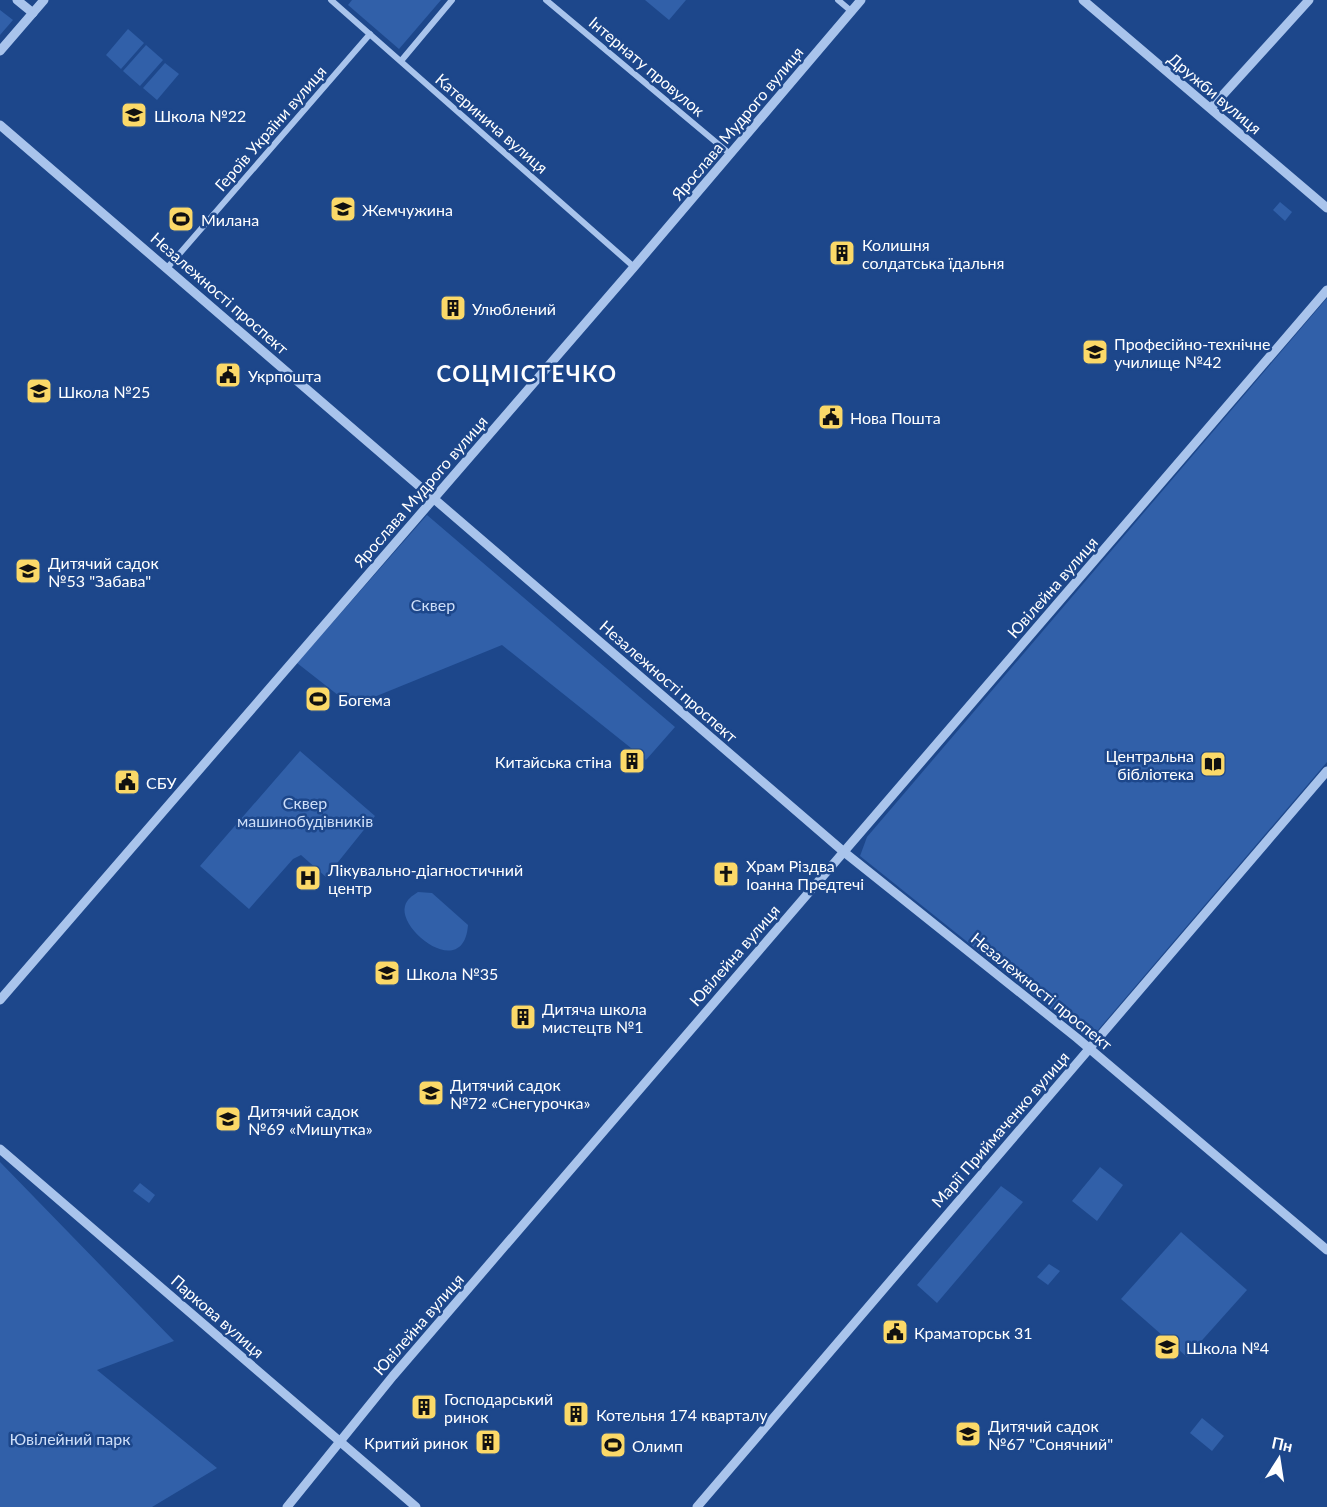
<svg xmlns="http://www.w3.org/2000/svg" width="1327" height="1507" viewBox="0 0 1327 1507" font-family="Lato,sans-serif">
<rect width="100%" height="100%" fill="#1d478b"/>
<g fill="#3160a9">
<path d="M352,0H441L399,49L348,5Z"/>
<path d="M645,0H686L669,20Z"/>
<path d="M0,10L13,20L0,35Z"/>
<path d="M128,29L144,43L121,69L106,55Z"/>
<path d="M146,45L163,60L140,86L123,71Z"/>
<path d="M165,63L179,74L157,100L143,88Z"/>
<path d="M1280,202L1292,212L1285,221L1273,210Z"/>
<path d="M1327,298V762L1098,1030L1089,1035L1081,1033L860,856L867,837Z"/>
<path d="M427,515L675,727L646,760L502,645L352,706L297,663Z"/>
<path d="M300,751L375,816L326,877L301,855L293,859L249,909L200,866Z"/>
<path d="M418,892L432,893L468,925C464,981 398,931 405,906C407,899 412,896 418,892Z"/>
<path d="M0,1162L174,1341L97,1370L217,1468L152,1507H0Z"/>
<path d="M1100,1167L1123,1185L1097,1221L1072,1201Z"/>
<path d="M140,1183L155,1195L149,1203L133,1191Z"/>
<path d="M1001,1186L1023,1202L937,1303L917,1285Z"/>
<path d="M1181,1232L1247,1290L1187,1357L1121,1299Z"/>
<path d="M1049,1264L1060,1271L1048,1285L1037,1277Z"/>
<path d="M1202,1418L1224,1436L1212,1451L1190,1433Z"/>
</g>
<g fill="none" stroke-linecap="round" stroke-linejoin="round">
<g stroke="#a9c4ec" stroke-width="6">
<path d="M331,0L634,267"/>
<path d="M546,0L730,154"/>
<path d="M838,0L851,11"/>
<path d="M401,61L452,0"/>
<path d="M168,267L370,34"/>
</g>
<g stroke="#a9c4ec" stroke-width="9">
<path d="M17,0L33,13"/>
<path d="M1083,0L1327,208"/>
<path d="M0,51L44,0"/>
<path d="M1211,108L1309,0"/>
<path d="M0,125L844,852L1077,1038L1327,1250"/>
<path d="M0,1000L634,267L861,0"/>
<path d="M0,1149L416,1507"/>
<path d="M287,1507L393,1376L1327,290"/>
<path d="M697,1507L1327,771"/>
</g>
</g>
<defs>
<g id="school-square" transform="scale(1.35)"><rect x="-9" y="-9" width="18" height="18" rx="4" fill="#fbd968" stroke="#1d478b"/><path d="M0-5L7-2L0 1L-7-2ZM-4 1L0 2.5L4 1V4Q0 6-4 4Z" fill="#111"/></g>
<g id="stadium-square" transform="scale(1.35)"><rect x="-9" y="-9" width="18" height="18" rx="4" fill="#fbd968" stroke="#1d478b"/><path d="M0-5a6.5 5 0 1 0 0 10a6.5 5 0 1 0 0-10ZM-3.5-1.8h7v3.6h-7Z" fill="#111"/></g>
<g id="building-square" transform="scale(1.35)"><rect x="-9" y="-9" width="18" height="18" rx="4" fill="#fbd968" stroke="#1d478b"/><path d="M-4-6H4V6H1V3H-1V6H-4ZM-2.5-4.3h1.7v1.8h-1.7ZM.8-4.3h1.7v1.8H.8ZM-2.5-1h1.7V.8h-1.7ZM.8-1h1.7V.8H.8Z" fill="#111"/></g>
<g id="university-square" transform="scale(1.35)"><rect x="-9" y="-9" width="18" height="18" rx="4" fill="#fbd968" stroke="#1d478b"/><path d="M0-5L7-2L0 1L-7-2ZM-4 1L0 2.5L4 1V4Q0 6-4 4Z" fill="#111"/></g>
<g id="civic-square" transform="scale(1.35)"><rect x="-9" y="-9" width="18" height="18" rx="4" fill="#fbd968" stroke="#1d478b"/><path d="M-.6-6.5H3V-4.5H.6V-3L4-1V1h2V6H-6V1h2V-1L-.6-3ZM-1.2 2.5V6h2.4V2.5Z" fill="#111"/></g>
<g id="library-square" transform="scale(1.35)"><rect x="-9" y="-9" width="18" height="18" rx="4" fill="#fbd968" stroke="#1d478b"/><path d="M-6-4Q-3-5.5-.7-3.5V5Q-3 3-6 4ZM6-4Q3-5.5 .7-3.5V5Q3 3 6 4Z" fill="#111"/></g>
<g id="church-square" transform="scale(1.35)"><rect x="-9" y="-9" width="18" height="18" rx="4" fill="#fbd968" stroke="#1d478b"/><path d="M-1.2-6h2.4v3.5h3.3v2.4h-3.3V6h-2.4V-.1h-3.3v-2.4h3.3Z" fill="#111"/></g>
<g id="hospital-square" transform="scale(1.35)"><rect x="-9" y="-9" width="18" height="18" rx="4" fill="#fbd968" stroke="#1d478b"/><path d="M-5-5h3v3.5h4V-5h3V5h-3V1.5h-4V5h-3Z" fill="#111"/></g>
</defs>
<g fill-rule="evenodd">
<use href="#school-square" x="134" y="115"/>
<use href="#school-square" x="343" y="209"/>
<use href="#stadium-square" x="181" y="219"/>
<use href="#building-square" x="842" y="253"/>
<use href="#building-square" x="453" y="308"/>
<use href="#university-square" x="1095" y="352"/>
<use href="#civic-square" x="228" y="375"/>
<use href="#school-square" x="39" y="391"/>
<use href="#civic-square" x="831" y="417"/>
<use href="#school-square" x="28" y="571"/>
<use href="#stadium-square" x="318" y="699"/>
<use href="#building-square" x="632" y="761"/>
<use href="#library-square" x="1213" y="764"/>
<use href="#civic-square" x="127" y="782"/>
<use href="#church-square" x="726" y="874"/>
<use href="#hospital-square" x="308" y="878"/>
<use href="#school-square" x="387" y="973"/>
<use href="#building-square" x="523" y="1017"/>
<use href="#school-square" x="431" y="1093"/>
<use href="#school-square" x="228" y="1119"/>
<use href="#civic-square" x="895" y="1332"/>
<use href="#school-square" x="1167" y="1347"/>
<use href="#building-square" x="424" y="1407"/>
<use href="#building-square" x="576" y="1414"/>
<use href="#school-square" x="968" y="1434"/>
<use href="#building-square" x="488" y="1442"/>
<use href="#stadium-square" x="613" y="1445"/>
</g>
<g text-anchor="middle" dominant-baseline="central" stroke-width="5" stroke-linejoin="round" paint-order="stroke">
<g font-size="16" fill="#fff" stroke="#1d478b">
<text transform="translate(647 66) rotate(40)">Інтернату провулок</text>
<text transform="translate(1215 93) rotate(40)">Дружби вулиця</text>
<text transform="translate(492 123) rotate(41)">Катеринича вулиця</text>
<text transform="translate(737 123) rotate(-50)">Ярослава Мудрого вулиця</text>
<text transform="translate(270 128) rotate(-49)">Героїв України вулиця</text>
<text transform="translate(220 293) rotate(41)">Незалежності проспект</text>
<text transform="translate(420 491) rotate(-49)">Ярослава Мудрого вулиця</text>
<text transform="translate(1052 587) rotate(-49)">Ювілейна вулиця</text>
<text transform="translate(669 681) rotate(41)">Незалежності проспект</text>
<text transform="translate(734 955) rotate(-49)">Ювілейна вулиця</text>
<text transform="translate(1042 991) rotate(39)">Незалежності проспект</text>
<text transform="translate(1000 1129) rotate(-49)">Марії Приймаченко вулиця</text>
<text transform="translate(218 1316) rotate(41)">Паркова вулиця</text>
<text transform="translate(418 1324) rotate(-49)">Ювілейна вулиця</text>
</g>
<g font-size="16" fill="#fff" stroke="#1d478b" text-anchor="start">
<text x="154" y="115">Школа №22</text>
<text x="362" y="209">Жемчужина</text>
<text x="201" y="219">Милана</text>
<text x="862" y="244">Колишня<tspan x="862" dy="18">солдатська їдальня</tspan></text>
<text x="472" y="308">Улюблений</text>
<text x="1114" y="343">Професійно-технічне<tspan x="1114" dy="18">училище №42</tspan></text>
<text x="248" y="375">Укрпошта</text>
<text x="58" y="391">Школа №25</text>
<text x="850" y="417">Нова Пошта</text>
<text x="48" y="562">Дитячий садок<tspan x="48" dy="18">№53 "Забава"</tspan></text>
<text x="338" y="699">Богема</text>
<text x="1194" y="755" text-anchor="end">Центральна<tspan x="1194" dy="18">бібліотека</tspan></text>
<text x="612" y="761" text-anchor="end">Китайська стіна</text>
<text x="146" y="782">СБУ</text>
<text x="746" y="865">Храм Різдва<tspan x="746" dy="18">Іоанна Предтечі</tspan></text>
<text x="328" y="869">Лікувально-діагностичний<tspan x="328" dy="18">центр</tspan></text>
<text x="406" y="973">Школа №35</text>
<text x="542" y="1008">Дитяча школа<tspan x="542" dy="18">мистецтв №1</tspan></text>
<text x="450" y="1084">Дитячий садок<tspan x="450" dy="18">№72 «Снегурочка»</tspan></text>
<text x="248" y="1110">Дитячий садок<tspan x="248" dy="18">№69 «Мишутка»</tspan></text>
<text x="914" y="1332">Краматорськ 31</text>
<text x="1186" y="1347">Школа №4</text>
<text x="444" y="1398">Господарський<tspan x="444" dy="18">ринок</tspan></text>
<text x="596" y="1414">Котельня 174 кварталу</text>
<text x="988" y="1425">Дитячий садок<tspan x="988" dy="18">№67 "Сонячний"</tspan></text>
<text x="468" y="1442" text-anchor="end">Критий ринок</text>
<text x="632" y="1445">Олимп</text>
</g>
<g font-size="16" fill="#cedff9" stroke="#1d478b">
<text x="433" y="604">Сквер</text>
<text x="305" y="802">Сквер<tspan x="305" dy="18">машинобудівників</tspan></text>
<text x="70" y="1438">Ювілейний парк</text>
</g>
<g font-size="22" font-weight="bold" letter-spacing="1.5" fill="#fff" stroke="#1d478b">
<text x="527" y="373">СОЦМІСТЕЧКО</text>
</g>
</g>
<g transform="translate(1279 1459) rotate(12)" stroke="#1d478b" stroke-width="4.5" paint-order="stroke">
<path d="M0-4.5L10 22L0 15L-10 22Z" fill="#ffffff"/>
<text y="-9" font-size="16" font-weight="bold" text-anchor="middle" fill="#ffffff">Пн</text>
</g>
</svg>
